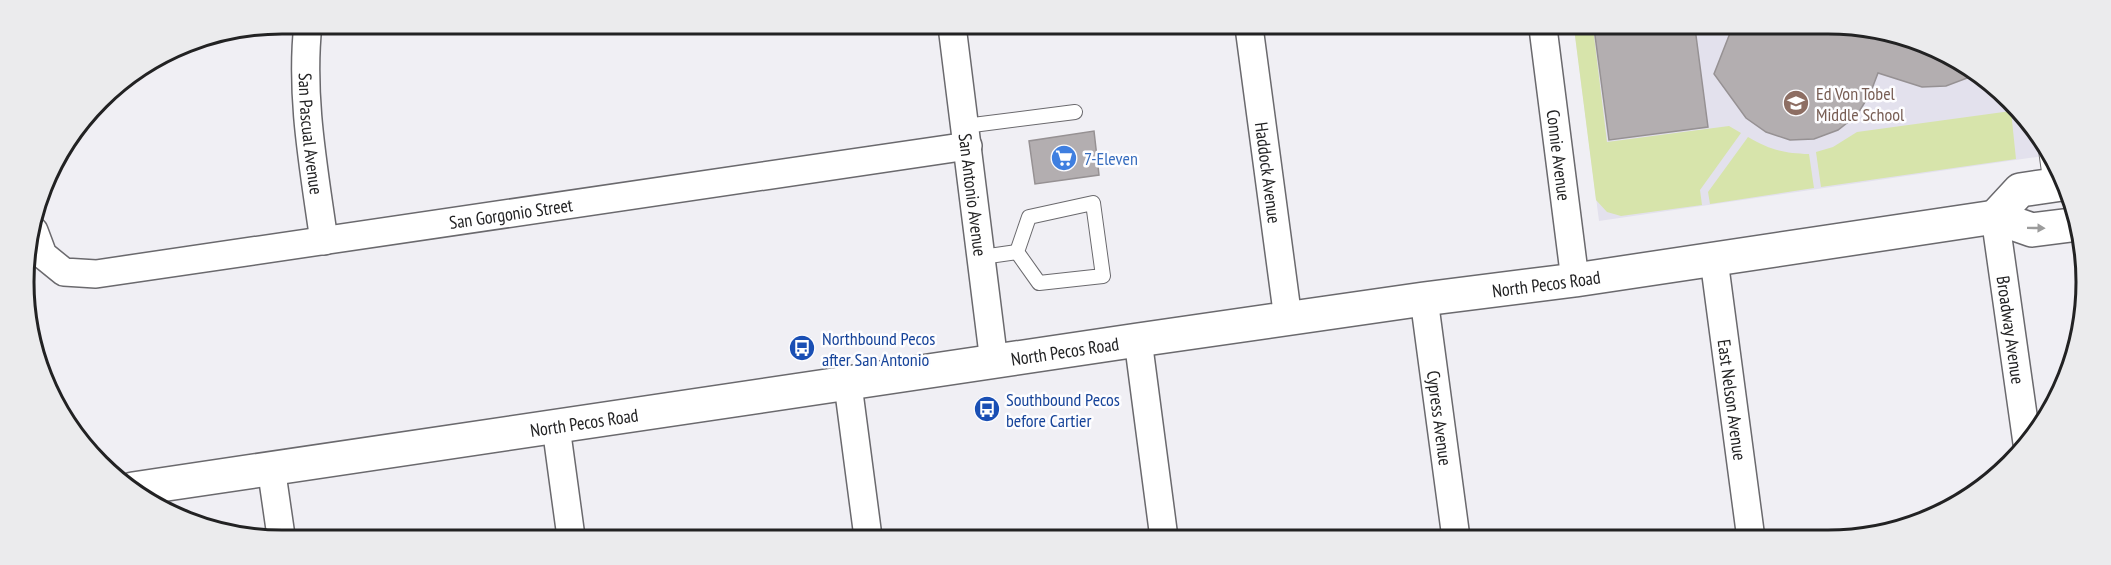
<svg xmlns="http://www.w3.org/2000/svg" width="2111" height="565" viewBox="0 0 2111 565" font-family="'PT Sans Narrow',sans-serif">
<rect width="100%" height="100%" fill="#f0eff4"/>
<path fill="#e3e1ed" d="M1574,28L1879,29L1972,67L2043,139L2050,155L1599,221Z"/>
<g fill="#d7e4ab">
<path d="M1574,28H1593L1607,142L1729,126L1741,133L1700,190L1702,205L1621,216L1607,212L1596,200Z"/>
<path d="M2011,111L2016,159L1821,187L1816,152L1833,147L1857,132Z"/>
<path d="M1748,137C1770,150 1784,153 1809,154L1814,188L1710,204L1708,192Z"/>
</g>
<g fill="#b3aeb0" stroke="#969193" stroke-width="1.5">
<path d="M1594,28H1695L1708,127L1609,140Z"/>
<path d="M1732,28L1879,29L1972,67L1978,74L1946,86L1922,87L1878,73L1870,94L1857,115L1838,130L1814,139L1790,140L1766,132L1746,118L1714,74Z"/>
<path d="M1094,131L1099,175L1035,184L1029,141Z"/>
</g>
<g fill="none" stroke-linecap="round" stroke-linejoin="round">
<g stroke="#6a696d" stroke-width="16">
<g id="lane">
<path d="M965,126L1075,112"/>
<path d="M2045,143L2051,186"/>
<path d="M1093,203L1103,276L1039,283L1017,252L1029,217Z"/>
<path d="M982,257L1017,252"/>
</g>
</g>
<g stroke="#6a696d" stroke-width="30">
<g id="street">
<path id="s1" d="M308,24C300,97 314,169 324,241"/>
<path id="s2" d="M952,26L994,362"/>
<path id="s3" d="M1249,27L1288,319"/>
<path id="s4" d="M1543,28L1575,280"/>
<path id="s5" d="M1995,217L2027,443"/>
<path id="s6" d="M34,231L43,255L64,272L96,274L968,146"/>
<path id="s7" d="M1714,260L1751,539"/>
<path id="s8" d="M1424,299L1456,538"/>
<path d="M1138,340L1164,538"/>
<path d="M848,385L868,537"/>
<path d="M556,427L571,537"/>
<path d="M271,467L281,536"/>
</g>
</g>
<g stroke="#6a696d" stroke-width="36">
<g id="secondary">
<path d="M1995,217L2020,190L2062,184"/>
<path id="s9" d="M133,489L1138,340L1424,299L1575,280L1995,217L2032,230L2079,224"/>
</g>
</g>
<use href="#lane" stroke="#fff" stroke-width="14"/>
<use href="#street" stroke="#fff" stroke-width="27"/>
<use href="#secondary" stroke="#fff" stroke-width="33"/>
</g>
<defs><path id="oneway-solid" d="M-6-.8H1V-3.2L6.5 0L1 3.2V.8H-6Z" transform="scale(1.5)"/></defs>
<use fill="#9c9c9c" href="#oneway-solid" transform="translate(2036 228) rotate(1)"/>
<defs>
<g id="school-disc" transform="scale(1.35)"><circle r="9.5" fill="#8d6e63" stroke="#fdfdff"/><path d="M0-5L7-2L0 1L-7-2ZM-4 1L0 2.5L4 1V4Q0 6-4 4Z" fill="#fff"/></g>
<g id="supermarket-disc" transform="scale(1.35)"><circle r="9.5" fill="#3f7fe0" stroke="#fdfdff"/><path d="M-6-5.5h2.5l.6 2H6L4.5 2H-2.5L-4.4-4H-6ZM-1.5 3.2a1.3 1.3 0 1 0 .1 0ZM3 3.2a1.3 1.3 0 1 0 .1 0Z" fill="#fff"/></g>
<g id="bus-disc" transform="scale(1.35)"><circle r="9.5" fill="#1a4fb4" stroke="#fdfdff"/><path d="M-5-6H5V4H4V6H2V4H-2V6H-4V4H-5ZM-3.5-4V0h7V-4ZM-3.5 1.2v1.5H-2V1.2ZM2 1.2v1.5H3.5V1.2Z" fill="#fff"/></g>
</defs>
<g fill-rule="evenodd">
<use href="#school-disc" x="1796" y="103"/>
<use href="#supermarket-disc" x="1064" y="158"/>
<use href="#bus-disc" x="802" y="348"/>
<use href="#bus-disc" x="987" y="409"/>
</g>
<g text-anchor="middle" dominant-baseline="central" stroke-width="5" stroke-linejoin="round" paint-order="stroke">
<g font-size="18" fill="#785e54" stroke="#fdfdff" text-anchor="start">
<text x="1816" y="93">Ed Von Tobel<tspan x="1816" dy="21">Middle School</tspan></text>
</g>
<g font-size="18" fill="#222223" stroke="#fdfdff">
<text stroke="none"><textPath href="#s1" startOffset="110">San Pascual Avenue</textPath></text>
<text stroke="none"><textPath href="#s4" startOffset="128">Connie Avenue</textPath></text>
<text stroke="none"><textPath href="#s3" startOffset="147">Haddock Avenue</textPath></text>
<text stroke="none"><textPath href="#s2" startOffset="170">San Antonio Avenue</textPath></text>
<text stroke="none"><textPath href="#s6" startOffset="504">San Gorgonio Street</textPath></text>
<text stroke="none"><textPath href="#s9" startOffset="1428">North Pecos Road</textPath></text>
<text stroke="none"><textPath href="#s5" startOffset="114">Broadway Avenue</textPath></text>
<text stroke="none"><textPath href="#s9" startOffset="942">North Pecos Road</textPath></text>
<text stroke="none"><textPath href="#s7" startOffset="141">East Nelson Avenue</textPath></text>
<text stroke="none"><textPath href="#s8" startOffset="120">Cypress Avenue</textPath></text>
<text stroke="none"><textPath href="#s9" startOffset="456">North Pecos Road</textPath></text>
</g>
<g font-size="18" fill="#366cbe" stroke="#fdfdff" text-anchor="start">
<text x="1084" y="158">7-Eleven</text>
</g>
<g font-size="18" fill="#164399" stroke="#fdfdff" text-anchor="start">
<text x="822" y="338">Northbound Pecos<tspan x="822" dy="21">after San Antonio</tspan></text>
<text x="1006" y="399">Southbound Pecos<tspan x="1006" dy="21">before Cartier</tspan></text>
</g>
</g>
<path d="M0 0H2111V565H0ZM282 34H1828A248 248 0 0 1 2076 282V282A248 248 0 0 1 1828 530H282A248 248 0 0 1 34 282V282A248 248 0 0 1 282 34Z" fill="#ebebed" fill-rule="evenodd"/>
<path fill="none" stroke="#222223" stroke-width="3" d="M282 34H1828A248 248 0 0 1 2076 282V282A248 248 0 0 1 1828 530H282A248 248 0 0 1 34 282V282A248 248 0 0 1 282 34Z"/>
</svg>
